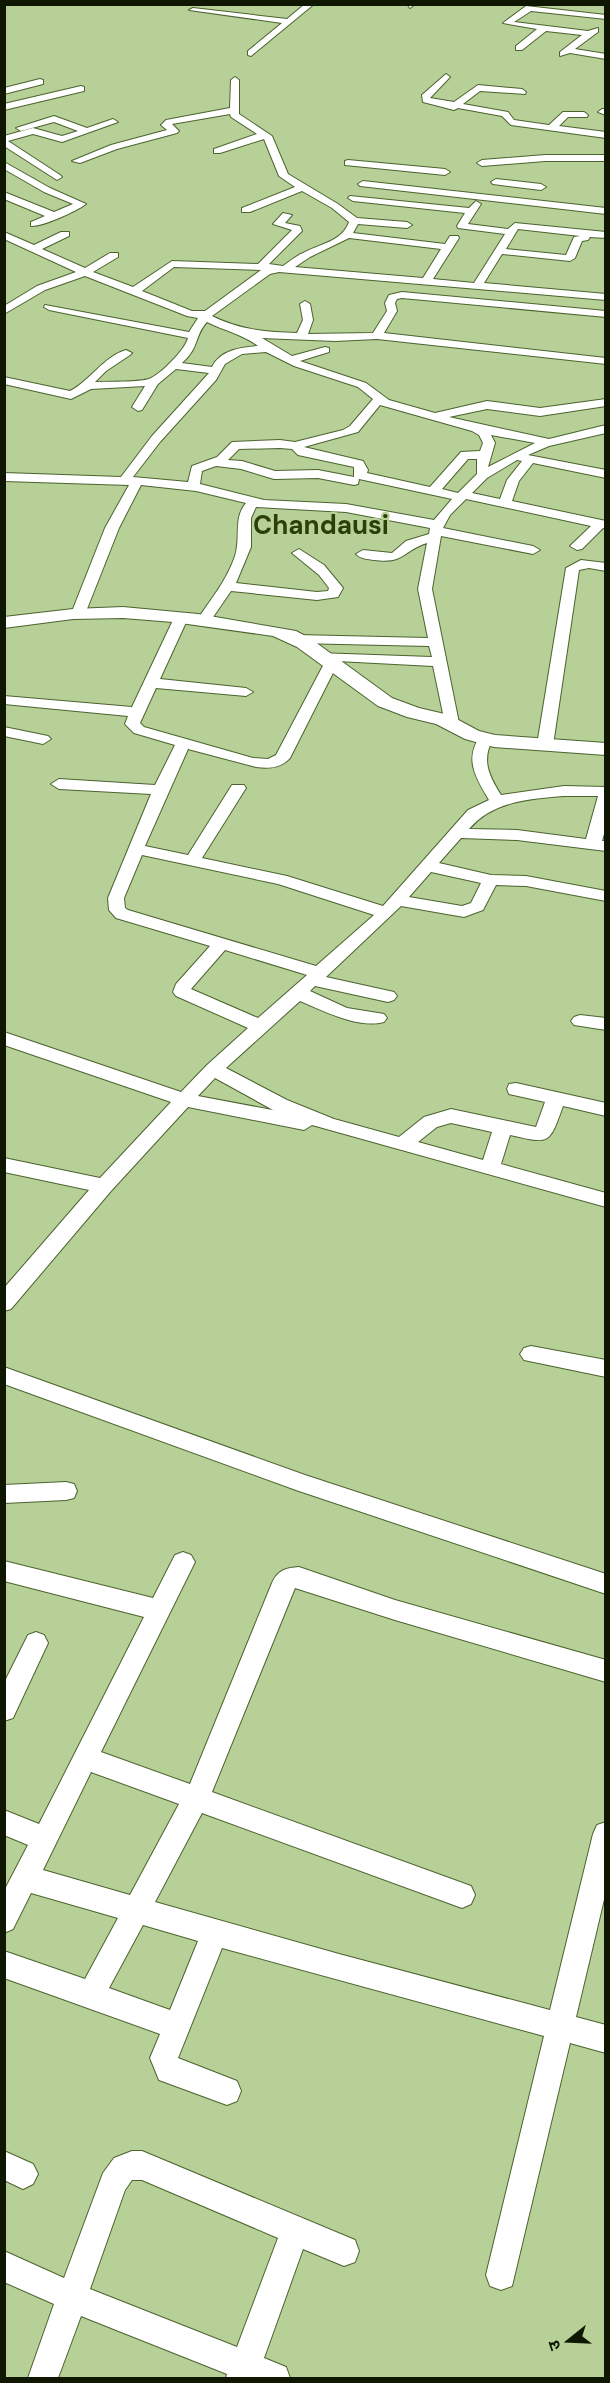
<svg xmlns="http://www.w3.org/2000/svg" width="610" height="2383" viewBox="0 0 610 2383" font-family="'DM Sans','Noto Sans Devanagari',sans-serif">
<rect width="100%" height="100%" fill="#b6d097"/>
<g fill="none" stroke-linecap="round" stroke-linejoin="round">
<g stroke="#4c632e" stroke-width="2">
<g id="minor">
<path d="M305,4H314L251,56L248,55V51L282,23L189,10L193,8L287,19Z"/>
<path d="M407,4H415L410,8Z"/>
<path d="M526,6L606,15V19L531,11L514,22L588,31L598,28V32L575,49L606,54V59L570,53L560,56V52L582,35L546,31L522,50H516V46L537,29L503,23Z"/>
<path d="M446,74L450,77L430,98L454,102L478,85L522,89L526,92L525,94L480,91L463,104L508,112L514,120L549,125L563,112H584L588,115L587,117H568L559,126L606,132V138L511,125L502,116L458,108L454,110L423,102L422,95Z"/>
<path d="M235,77L239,80V114L272,136L288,174L338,204L357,218L407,222L412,225L407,228L358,224L353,233L445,244L450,236H458L459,238L433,279L474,283L505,234L458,228L457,226L465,213L353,201L348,198L350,196L469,208L476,201L481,204L468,224L508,229L515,223L606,232V238L590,237L588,240L582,241L575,258L570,261L502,254L484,283L606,294V300L279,272L270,274L212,316C240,330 266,332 297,333L303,320L300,304L305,301L310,304L313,320L308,334L373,333L387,311L385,303L389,295L402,292L606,311V317L402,298L397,299L395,303L397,311L384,333L606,358V364L377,339L335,341L262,338L292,356L325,347L329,348V352L300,361L366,383L389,400L435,413L487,401L540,408L606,399V406L540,416L487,409L449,417L549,439L606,425V433L549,446L528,455L606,470V478L533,463L519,481L512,501L606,521V529L603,528L582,549L577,550L570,546L591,526L466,499L450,515L443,528L533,546L540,550L533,554L441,536L432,589L459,723L457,726H447L445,723L433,666L337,661L338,663L290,758C281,768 269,769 256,767L188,749L145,846L188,855L232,785H244L246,788L202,858L287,876L383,906L468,810L489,800C476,778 464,760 480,736H490L493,739C481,760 489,776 501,795L564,786L606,787V827L602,841H606V851L517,840L461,838L439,863L491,875L526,876L606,891V901L526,886L496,885L483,910L464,917L401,906L326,977L394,992L397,996L394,1000L388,1002L315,986L310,991L347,1008L384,1014L387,1018L384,1022C359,1029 323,1011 300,1001L226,1068L287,1100L334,1119L399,1137L424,1117L451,1109L536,1127L545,1102L509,1094L507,1089L509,1084L516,1083L606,1103V1116L563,1106C549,1145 550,1144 510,1135L501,1164L606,1193V1207L312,1125L304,1130L188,1107L111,1191L11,1309L4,1311V1288L89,1190L4,1172V1158L100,1178L171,1102L4,1045V1032L181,1092L207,1065L248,1028L176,996L173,992L176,984L210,946L116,918L109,910L108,898L151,794L59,789L51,784L59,779L155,785L175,745L134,733L125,724L128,716L4,704V696L132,707L174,618L181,614L188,618L160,679L246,688L253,692L246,696L156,688L140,723L144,727L253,758L268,759L276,755L326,660L317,659L315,656L317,653L432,657L429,646L296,643L289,639L296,635L428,638L418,589L427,543C402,551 405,564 374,560C367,559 361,559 356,554L363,550L392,553L406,541L429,534L430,528L346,512L256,507L251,518V547L236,583L317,592L328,591L329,588L319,575L292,553L299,549L324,565L343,588L338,597L317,600L231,591L209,623L204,624L197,620C211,599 227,580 235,556C241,538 233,518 246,503L196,491L141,485L119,528L85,614L78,618L71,614L105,528L129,485L4,481V473L121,477L152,436L209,373L176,369L158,384L142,410L138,411L132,407L145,386L91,389L71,399L4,384V377L70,391C90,381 103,357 126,350L132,353L130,355L106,371L95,382C112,381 133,383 149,379C160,375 185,350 188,338L49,310L44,307L45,305L189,332L198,318L187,316L85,276L45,290L4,314V306L37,286L76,272L4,239V232L34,245L61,232H69V236L42,249L85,268L110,253H118V257L93,272L133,287L172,261L258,264L292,230L273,224L283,213L292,215L285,223L300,226L302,231L269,264L283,266C289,262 296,256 303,253C319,244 342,242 349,222L332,208L302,191L250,212H242V208L295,187L279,176L264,139L220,153H214V149L257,134L231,117L230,114L172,124L179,131L177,133L117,149L80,163L72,161L111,145L167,130L161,125L166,120L230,108L231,80ZM518,229L580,236L574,237L566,255L506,249ZM349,238L441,249L423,278L295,267L310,257ZM174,267L261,270L205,311H192L142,291ZM207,322C225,331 242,334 258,346C241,347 220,350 212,367L182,363C200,347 194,336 207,322ZM266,352L294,366L358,387L373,399L350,426L343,430L295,442L280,440L232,442L217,457L192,466L188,482L133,477L160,442L216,380L225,364L242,354ZM380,405L472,431L479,435L483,443L480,451L461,452L430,487L367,473L368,470L363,461L304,447L358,432ZM491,435L535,443L488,467L495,443ZM280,448L292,449L298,455L354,467V477L318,470L275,471L242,461L228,460L239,449ZM468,459H477V474L458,493L442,489ZM517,460L522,461L507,480L500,499L472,493L487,478ZM216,466L241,469L274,479L318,478L354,485L358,484L359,479L452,499L434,520L346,504L264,500L200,484L202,471ZM564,796H598L586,839L517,830L469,829C493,801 529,799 564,796ZM142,855L278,884L374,915L316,966L128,910L125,908L124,898ZM431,872L481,883L471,903L462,906L409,897ZM225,950L307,975L258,1018L191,989ZM215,1078L273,1110L278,1111L198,1096ZM451,1123L492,1132L483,1160L418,1142L437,1127Z"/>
<path d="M40,79L43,80V84L4,94V88Z"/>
<path d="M81,86L84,87V91L4,110V104Z"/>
<path d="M602,109H606V115L598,112Z"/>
<path d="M54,116L87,128L113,119L118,122L62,142L33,134L8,141L60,175L62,177L57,180L4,146V136L33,128L62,136L78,131L54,122L21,131L16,128Z"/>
<path d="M545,155H606V161H545L482,166L477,163L482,160Z"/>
<path d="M348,160L445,169L450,172L445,175L345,165V161Z"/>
<path d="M4,162L50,188L86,204C77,211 42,227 31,226V222L45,216L4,199V192L54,212L73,204L44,192L4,169Z"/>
<path d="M496,179L541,184L546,187L541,190L493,184L491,182Z"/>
<path d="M363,181L606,208V214L360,186L358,184Z"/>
<path d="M581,560L606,563V571L589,568L579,570L553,745L545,750L537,745L566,568Z"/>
<path d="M4,727L48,736L51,739L43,744L4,736Z"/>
<path d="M580,1015L606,1018V1030L574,1025L571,1021L574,1017Z"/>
<path d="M531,1346L606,1360V1377L524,1360L520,1354L524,1348Z"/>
<path d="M4,1367L305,1475L606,1574V1594L296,1490L4,1384Z"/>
<path d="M66,1482L74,1484L77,1491L74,1498L66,1500L4,1503V1485Z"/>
<path d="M183,1552L191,1555L195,1562L101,1752L190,1784L272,1583C278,1570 286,1568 299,1567L395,1600L606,1660V1682L395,1620L295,1588L212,1792L471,1886L475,1895L471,1904L462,1908L202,1813L155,1902L339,1954L550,2010L593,1834L597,1825L606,1822V1891L576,2017L606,2025V2053L570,2043L512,2286L501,2290L490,2286L486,2275L544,2036L222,1948L178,2058L237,2081L241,2091L237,2101L227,2105L159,2080L150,2058L160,2034L4,1978V1951L85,1979L118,1918L31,1893L13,1929L4,1933V1891L28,1845L4,1835V1810L39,1824L144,1617L4,1581V1561L153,1598L175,1555ZM91,1772L179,1804L130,1895L43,1870ZM143,1925L198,1941L170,2010L109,1988Z"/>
<path d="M36,1632L44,1635L48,1643L13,1718L4,1721V1683L28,1635Z"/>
<path d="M4,2151L33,2164L38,2174L33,2184L23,2189L4,2180Z"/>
<path d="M132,2151H142L355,2240L359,2251L355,2262L344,2266L303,2249L264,2358L286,2367L290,2378H226L227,2374L81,2316L58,2378H28L54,2304L4,2282V2251L64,2278L103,2173L114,2158ZM132,2180H142L278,2238L237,2347L90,2289L125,2190Z"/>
</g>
</g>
<g stroke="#4c632e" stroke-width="2">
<path id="tertiary" d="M123,607L198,614L296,631L311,639L392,698L419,708L449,715L479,731L495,735L606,743V755L494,747L465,739L436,724L407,717L378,706L297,647L273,636L173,622L123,618L73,619L4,628V617L73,609Z"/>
</g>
<use href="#minor" fill="#fff" fill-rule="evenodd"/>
<use href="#tertiary" fill="#fff" fill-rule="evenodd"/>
</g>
<g text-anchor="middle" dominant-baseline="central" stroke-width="4.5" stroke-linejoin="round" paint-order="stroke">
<g font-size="26" font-weight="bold" fill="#2b3f07" stroke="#b6d097">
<text x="321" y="525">Chandausi</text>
</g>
</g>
<rect width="610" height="2383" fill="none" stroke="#0f1703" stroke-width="12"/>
<g transform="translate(568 2341) rotate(252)" stroke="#b6d097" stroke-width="4.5" paint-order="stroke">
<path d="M0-4.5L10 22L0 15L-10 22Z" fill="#0f1703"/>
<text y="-9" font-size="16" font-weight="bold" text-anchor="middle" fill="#0f1703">उ</text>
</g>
</svg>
